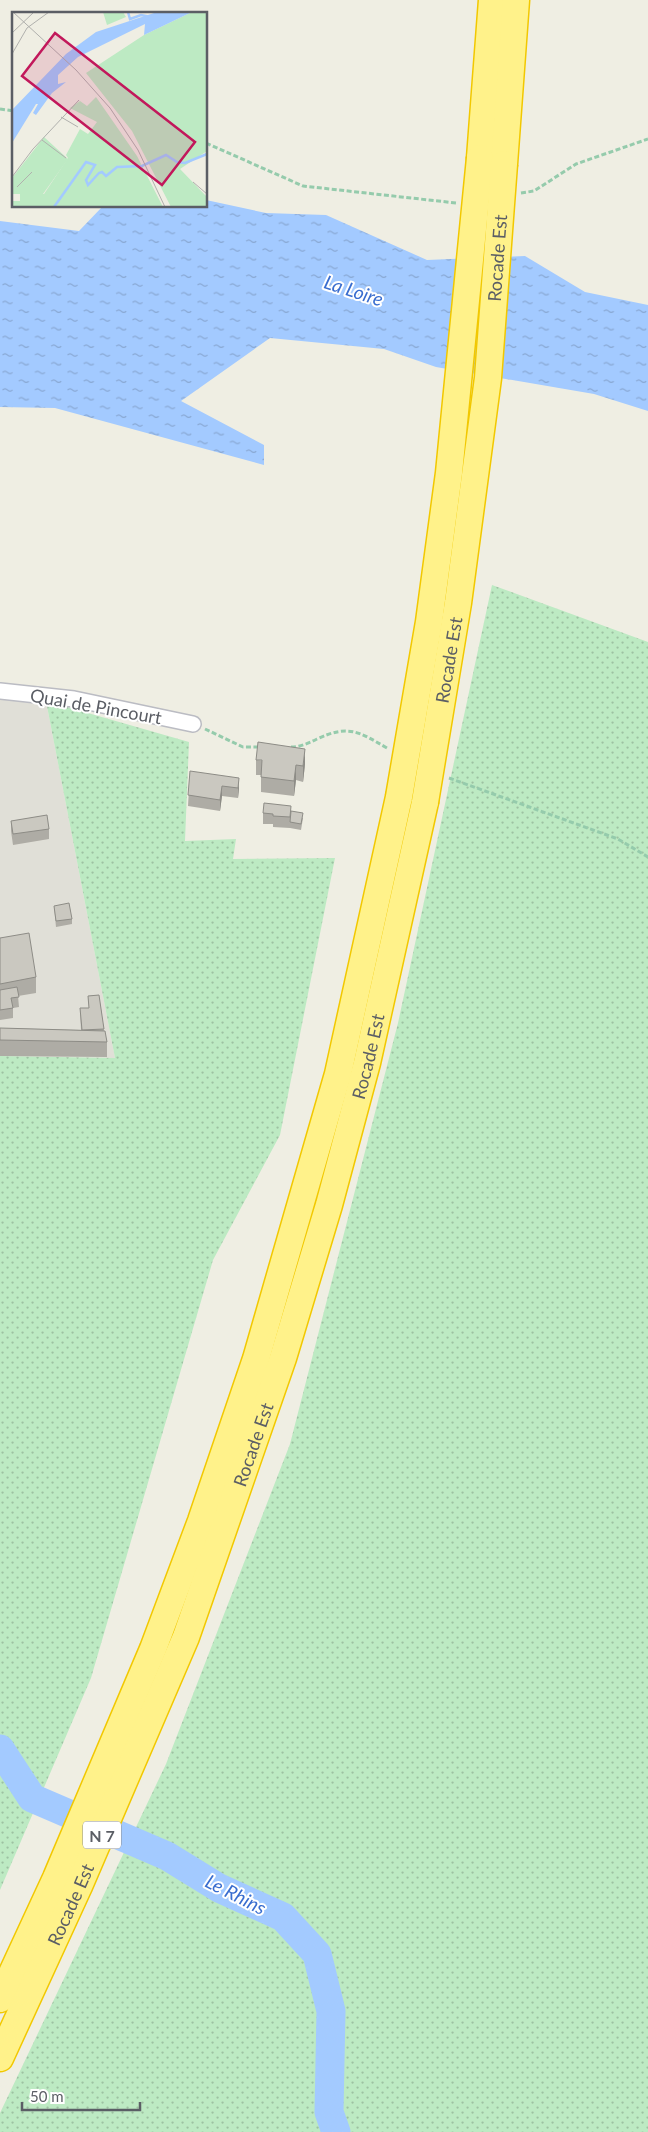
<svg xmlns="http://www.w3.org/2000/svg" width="648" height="2132" viewBox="0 0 648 2132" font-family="Lato,sans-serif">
<defs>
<pattern id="grass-dots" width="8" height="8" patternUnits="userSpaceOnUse" patternTransform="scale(1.25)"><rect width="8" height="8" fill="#bdeac3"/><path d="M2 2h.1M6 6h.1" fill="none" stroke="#9dc1a2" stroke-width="1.8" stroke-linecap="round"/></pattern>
<pattern id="water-ripples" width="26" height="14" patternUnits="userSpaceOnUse" patternTransform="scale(1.25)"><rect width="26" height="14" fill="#a3caff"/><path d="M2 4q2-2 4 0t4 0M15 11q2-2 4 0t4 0" fill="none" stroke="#88a7d2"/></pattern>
</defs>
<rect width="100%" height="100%" fill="#efeee3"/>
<path fill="#e0dfd7" d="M0,696L46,701L115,1058L0,1056Z"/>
<g fill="url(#grass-dots)">
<path d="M492,585L648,642V2132H0V2113L166,1764L290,1444L398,1023Z"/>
<path d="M46,701L189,742L185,841L236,839L233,859L335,858L280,1135L213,1260L91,1678L0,1890V1056L115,1058Z"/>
</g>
<path fill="url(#water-ripples)" d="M206,200L266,213L326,215L427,260L525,256L585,292L648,305V411L594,394L436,367L384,349L270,338L181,401L264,445V465L55,408L0,407V221L79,231L103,206H206Z"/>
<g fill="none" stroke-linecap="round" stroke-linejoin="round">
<path stroke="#a3caff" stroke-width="29" d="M0,1749L32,1798L167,1856L219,1888L283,1917L317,1954L331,2011L329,2112L336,2132"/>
<g stroke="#bbbcc3" stroke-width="18">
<path id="street" d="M0,691L74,699L193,724"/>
</g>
<g stroke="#f2c800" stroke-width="29">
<g id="highway">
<path d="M480,158L492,0"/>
<path d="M504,164L516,0"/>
<path d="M0,1999L56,1878L153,1649L201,1521L256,1359L338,1074L399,797"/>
<path id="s1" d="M0,2058L79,1886L186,1637L283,1358L329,1205L367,1063L425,802"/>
</g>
</g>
<g stroke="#95cbac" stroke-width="3" stroke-dasharray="5 2.5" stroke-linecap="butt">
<path d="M0,109L14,111"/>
<path d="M206,143L303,186L456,203"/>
<path d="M521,193L534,191L576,164L648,139"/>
<path d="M205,729L243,747H262"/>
<path d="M291,747C300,747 309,743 317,739C349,724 359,732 387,748"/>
<path d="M449,778L618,839L648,857"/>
</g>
<use href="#street" stroke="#fff" stroke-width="15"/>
<use href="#highway" stroke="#fff28a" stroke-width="26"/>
<g stroke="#f2c800" stroke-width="29" stroke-linecap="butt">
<g id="highway-bridge">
<path d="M399,797L429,622L449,473L480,158"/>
<path id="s2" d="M425,802L458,603L488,378L504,164"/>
</g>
</g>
<use href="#highway-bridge" stroke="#fff28a" stroke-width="26"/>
</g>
<g fill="#aeaca5">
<path d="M256,760L305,764L303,782L296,780L294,796L261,792V775H256Z"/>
<path d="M190,771L239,788L238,798L222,796L220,811L188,806Z"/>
<path d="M291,811L303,818L301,830L290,828L273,827V824H263V813Z"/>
<path d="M11,821L49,829V839L13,845L11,831Z"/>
<path d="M54,906L72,919V924L56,927Z"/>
<path d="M0,938L36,977V993L18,996L19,1007L13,1008V1018L0,1020Z"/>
<path d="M99,995L104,1031L107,1042V1057L0,1056V1028L81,1030L80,1008H89L88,996Z"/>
</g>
<g fill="#8d8c86">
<path d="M305,749V764L303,782V766Z"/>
<path d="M296,765V780L294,796V781Z"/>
<path d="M239,778V788L238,798V788Z"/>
<path d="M222,786V796L220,811V800Z"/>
</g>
<g fill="#cac8c0" stroke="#8d8c86">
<path d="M258,742L305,749L303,766L296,765L294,781L261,777L262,760H256Z"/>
<path d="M190,771L239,778L238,788L222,786L220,800L188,795Z"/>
<path d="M264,803L291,806L290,817L273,816V814L263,813Z"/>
<path d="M291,811L303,813L301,824L290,822Z"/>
<path d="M47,815L49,829L13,834L11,821Z"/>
<path d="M69,903L72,919L56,921L54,906Z"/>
<path d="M29,933L36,977L0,984V938Z"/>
<path d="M17,987L19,997L11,998L13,1008L0,1010V990Z"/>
<path d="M99,995L104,1029L82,1030L80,1008H89L88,996Z"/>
<path d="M0,1028L105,1031L107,1042L0,1040Z"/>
</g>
<g text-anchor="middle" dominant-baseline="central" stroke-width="4" stroke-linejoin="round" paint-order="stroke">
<rect fill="#fff" stroke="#8c8e93" stroke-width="1" x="83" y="1821.5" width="38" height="27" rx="4"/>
<g font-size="16" font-weight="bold" fill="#5b5e65">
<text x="102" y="1835">N 7</text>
</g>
<g font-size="18" fill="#5b5e65" stroke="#fff">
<text stroke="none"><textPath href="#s2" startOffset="549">Rocade Est</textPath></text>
<text stroke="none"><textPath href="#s2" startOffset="144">Rocade Est</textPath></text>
<text transform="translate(96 706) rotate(10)">Quai de Pincourt</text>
<text stroke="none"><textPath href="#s1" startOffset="1069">Rocade Est</textPath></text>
<text stroke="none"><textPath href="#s1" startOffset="664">Rocade Est</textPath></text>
<text stroke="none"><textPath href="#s1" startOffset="169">Rocade Est</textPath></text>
</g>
<g font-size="19" font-style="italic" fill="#396dcf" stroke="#fff">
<text transform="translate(354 290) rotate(18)">La Loire</text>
<text transform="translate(236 1894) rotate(27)">Le Rhins</text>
</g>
</g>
<g transform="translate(12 12)">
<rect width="195" height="195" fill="#efeee3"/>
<path d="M180,0H195V139L168,157L195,185L194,195H159L120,119L74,61L132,23ZM84,85L125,144L151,195H0V189H8V182H32L56,146L54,143L68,117L76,122L85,110L58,96L68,89L75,94Z" fill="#bdeac3"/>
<path d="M91,0H111L114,5L95,13ZM32,125L56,147L31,182H0V166Z" fill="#bdeac3"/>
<path d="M180,0L132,23L133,12L66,45L46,63V72L54,70L40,81L24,103L21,101L26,92H24L0,131V98L54,42L84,20L142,1Z" fill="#a3caff"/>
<path fill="none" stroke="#a3caff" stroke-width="2.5" d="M116,0L118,7L129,3L139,5M42,195L74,150L83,153L74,168L76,173L87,161L90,160L94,164L105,155L130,154L154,143L165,150L173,151L195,142"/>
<path fill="none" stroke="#b0b0ad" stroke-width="1" d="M1,0L64,58L98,96L126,138L153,195M0,21L22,0M0,42L15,16L37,0M49,105L66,115M30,128L54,146M0,165L21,137L67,88M181,170L195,182M5,175L20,160"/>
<path fill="#c2185b" fill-opacity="0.15" stroke="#c2185b" stroke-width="2.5" d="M43,21L183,130L150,173L10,64Z"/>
<rect width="195" height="195" fill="none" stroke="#5b5e65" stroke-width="2.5"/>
</g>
<path d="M22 2102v8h118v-8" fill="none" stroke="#5b5e65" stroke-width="2.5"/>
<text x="30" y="2102" font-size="15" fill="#5b5e65" stroke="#ffffff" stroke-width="4" paint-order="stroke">50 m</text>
</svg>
